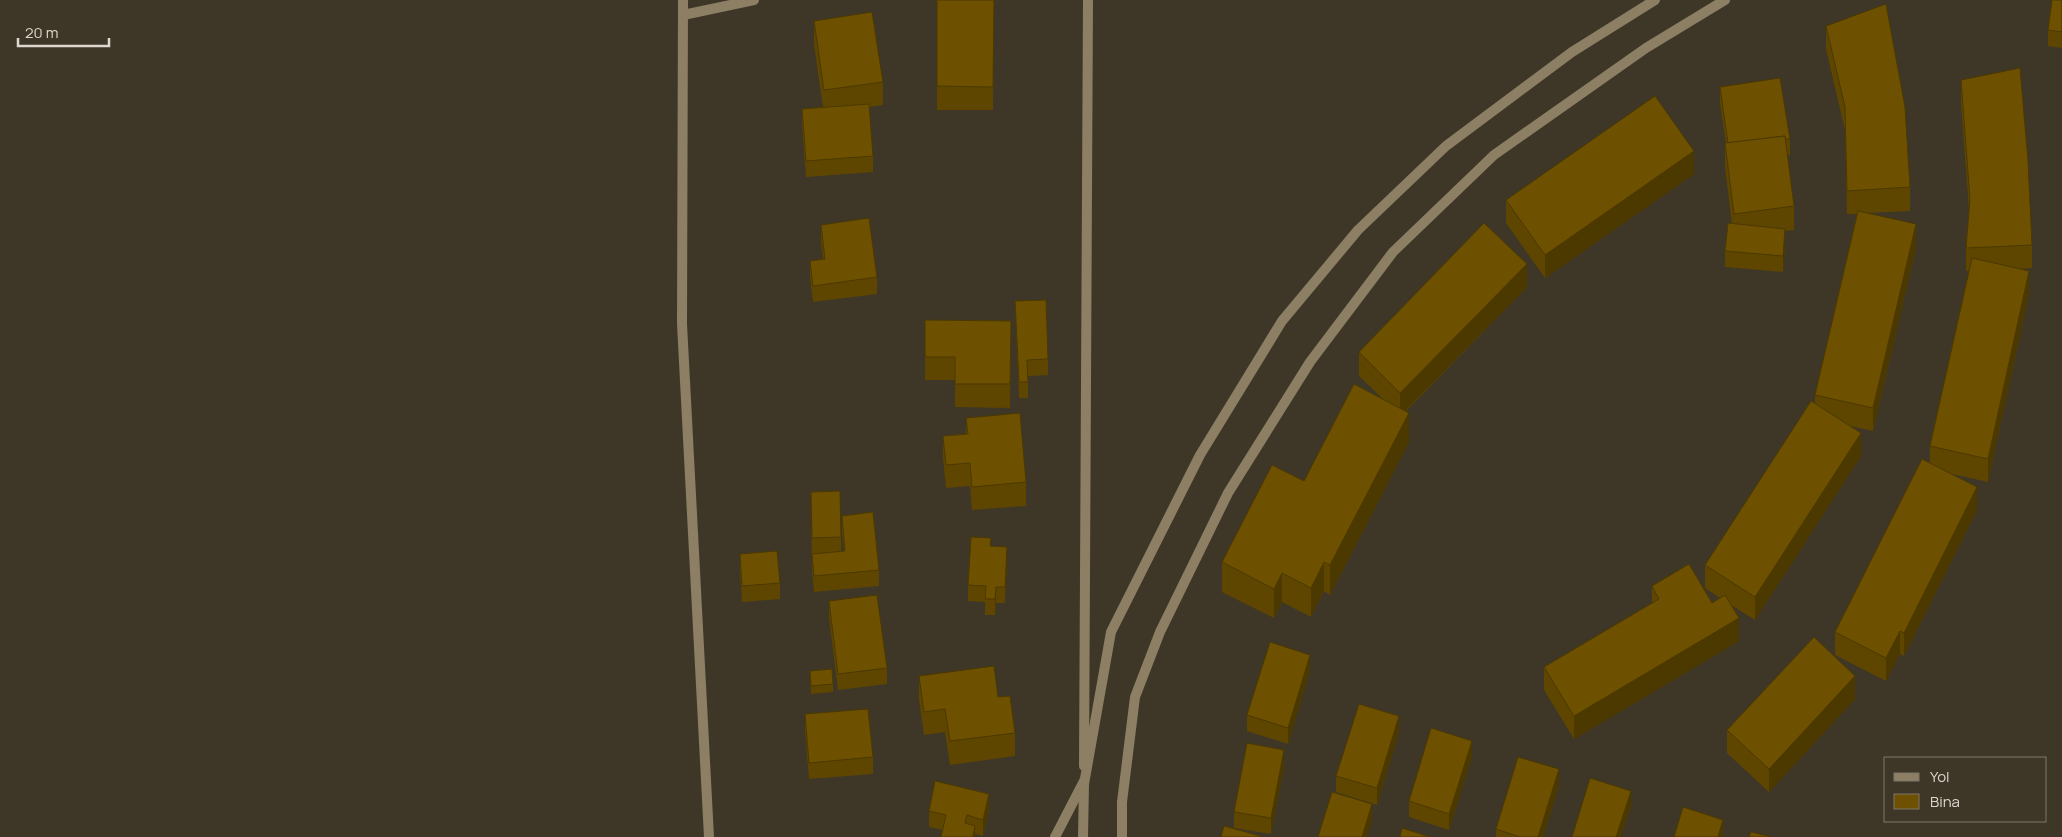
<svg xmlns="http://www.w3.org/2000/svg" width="2062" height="837" viewBox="0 0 2062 837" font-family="Manrope,sans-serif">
<rect width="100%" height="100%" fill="#3e3728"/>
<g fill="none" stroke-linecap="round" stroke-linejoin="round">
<g stroke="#8c7f64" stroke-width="10">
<path d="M683,15L754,0"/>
<path d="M1084,766L1088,0"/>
<path d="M1055,837L1084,781"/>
</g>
<g stroke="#8c7f64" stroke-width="10">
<path d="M683,0L682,324L709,837"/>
<path d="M1083,837L1084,784L1111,632L1200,455L1282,321L1358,230L1446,146L1572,52L1655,0"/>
<path d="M1122,837V802L1135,697L1160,632L1228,493L1310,362L1393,252L1494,155L1646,48L1725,0"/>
</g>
</g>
<g fill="#5e4600">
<path d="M937,0H994L993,110H937Z"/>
<path d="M2062,0V48L2048,46V30Z"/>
<path d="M814,21L883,82V105L869,107L873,156V172L806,177L802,125V109L823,107L814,44Z"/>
<path d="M1826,26L1910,187V211L1868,213L1916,248L1873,431L1850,426L1861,456L1755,620L1731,605L1739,641L1574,739L1544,690V667L1652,603V586L1712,603L1720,598L1705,588V565L1815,404V395L1857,214H1847L1845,130L1826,49Z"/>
<path d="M1961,80L2032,245V268L2019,269L2029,294L1988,482L1952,474L1977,510L1904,656L1900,654L1886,681L1835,655V632L1930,463V446L1969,271H1966V248L1969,210L1961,103Z"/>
<path d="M1720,87L1790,139V155H1787L1794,206V230L1785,231V245L1783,272L1725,267V251L1732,224L1725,167V143H1726L1720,103Z"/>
<path d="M1694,174L1545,278L1506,223V200Z"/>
<path d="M821,225L877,277V294L813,302L810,277V261L823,259L821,241Z"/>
<path d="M1527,287L1406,411L1409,442L1330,595L1324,591L1311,617L1282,602L1274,618L1222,592V562L1304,481L1383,399L1359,376V352Z"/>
<path d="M1015,301L1048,359V375L1028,376V398H1019Z"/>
<path d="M925,320L1011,321L1010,408L955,407V380H925Z"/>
<path d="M966,418L1026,482V506L972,510L970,486L946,488L943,459V436L966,434Z"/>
<path d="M811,492L841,537V551H844L842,532V516L879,570V586L814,592L812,570Z"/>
<path d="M991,546L1007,563L1005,603H996L995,615H985V602L968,601V585Z"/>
<path d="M740,554L780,583V599L742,602L740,570Z"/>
<path d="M829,601L887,668V684L838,690L829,617Z"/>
<path d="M810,671L833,684V692L811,694Z"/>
<path d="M1310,671L1288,744L1247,731V715Z"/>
<path d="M919,676L998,697L1015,733V756L950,765L945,732L924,735L919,699Z"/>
<path d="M1855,699L1769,792L1727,753V730Z"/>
<path d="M805,714L873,757V774L809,779L805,730Z"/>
<path d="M1399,732L1377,805L1336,792V776Z"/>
<path d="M1472,757L1449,830L1409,817V801Z"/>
<path d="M1284,767L1271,834L1234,828V812Z"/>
<path d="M1559,786L1543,837H1496V829Z"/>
<path d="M989,810L983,836L975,834V837L929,827V811Z"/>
</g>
<g fill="#4c3900">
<path d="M1694,151V174L1545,278V255Z"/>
<path d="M1916,224V248L1873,431V408Z"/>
<path d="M1785,229V245L1783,272V256Z"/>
<path d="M1527,264V287L1400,416V393Z"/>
<path d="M2029,271V294L1988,482V459Z"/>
<path d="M1409,413V442L1330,595V565Z"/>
<path d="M1861,433V456L1755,620V597Z"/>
<path d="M1977,487V510L1904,656V633Z"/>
<path d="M1007,547V563L1005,603V587Z"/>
<path d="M1324,562V591L1311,617V588Z"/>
<path d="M1282,573V602L1274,618V589Z"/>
<path d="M996,587V603L995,615V599Z"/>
<path d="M1739,618V641L1574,739V716Z"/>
<path d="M1900,631V654L1886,681V658Z"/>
<path d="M1310,655V671L1288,744V728Z"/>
<path d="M1855,676V699L1769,792V769Z"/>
<path d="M1399,716V732L1377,805V788Z"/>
<path d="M1472,741V757L1449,830V814Z"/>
<path d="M1284,750V767L1271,834V818Z"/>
<path d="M1559,769V786L1543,837H1538Z"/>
<path d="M1631,791V807L1621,837H1616Z"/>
<path d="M989,794V810L983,836V820Z"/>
<path d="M1372,804V820L1367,837H1362Z"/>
<path d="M1723,820V837H1718Z"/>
<path d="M975,826V837H973Z"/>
</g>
<g fill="#6d5100" stroke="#4c3900">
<path d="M937,0H994L993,87L937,86Z"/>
<path d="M2052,0H2062V32L2048,30Z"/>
<path d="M1886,4L1905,107L1910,187L1847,191L1845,107L1826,26Z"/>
<path d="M872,12L883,82L824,90L814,21Z"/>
<path d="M2020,68L2028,161L2032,245L1966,248L1970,199L1961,80Z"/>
<path d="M1780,78L1790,139H1785V136L1728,143L1720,87Z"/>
<path d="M1655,96L1694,151L1545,255L1506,200Z"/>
<path d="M869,104L873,156L806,161L802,109Z"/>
<path d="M1785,136L1794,206L1734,214L1725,143Z"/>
<path d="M1858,211L1916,224L1873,408L1815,395Z"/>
<path d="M869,218L877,277L813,286L810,261L825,259L821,225Z"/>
<path d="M1484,223L1527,264L1400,393L1359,352Z"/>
<path d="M1728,223L1785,229L1783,256L1725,251Z"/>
<path d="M1972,258L2029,271L1988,459L1930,446Z"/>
<path d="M1046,300L1048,359L1027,360L1028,382H1019L1015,301Z"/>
<path d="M925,320L1011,321L1010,384H955V357H925Z"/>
<path d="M1354,384L1409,413L1330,565L1324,562L1311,588L1282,573L1274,589L1222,562L1272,465L1304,481Z"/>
<path d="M1811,401L1861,433L1755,597L1705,565Z"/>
<path d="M1020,413L1026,482L972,487L970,463L946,465L943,436L968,434L966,418Z"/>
<path d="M1922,459L1977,487L1904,633L1900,631L1886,658L1835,632Z"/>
<path d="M840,491L841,537L812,538L811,492Z"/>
<path d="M873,512L879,570L814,576L812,554L845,551L842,516Z"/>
<path d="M971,537L991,538L990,546L1007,547L1005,587H996L995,599H985L986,586L968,585Z"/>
<path d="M777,551L780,583L742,586L740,554Z"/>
<path d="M1689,564L1712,603L1725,595L1739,618L1574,716L1544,667L1659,599L1652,586Z"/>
<path d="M877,595L887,668L838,674L829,601Z"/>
<path d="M1814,637L1855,676L1769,769L1727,730Z"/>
<path d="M1270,642L1310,655L1288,728L1247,715Z"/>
<path d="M994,666L998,697L1010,696L1015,733L950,741L945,709L924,712L919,676Z"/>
<path d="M832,669L833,684L811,686L810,671Z"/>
<path d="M1359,704L1399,716L1377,788L1336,776Z"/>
<path d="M868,709L873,757L809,763L805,714Z"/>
<path d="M1431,728L1472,741L1449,814L1409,801Z"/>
<path d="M1247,743L1284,750L1271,818L1234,812Z"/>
<path d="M1518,757L1559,769L1538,837H1520L1496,829Z"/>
<path d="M1590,778L1631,791L1616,837H1572Z"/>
<path d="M935,781L989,794L983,820L967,815L965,823L975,826L973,837H941L946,815L929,811Z"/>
<path d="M1332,792L1372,804L1362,837H1318Z"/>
<path d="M1683,807L1723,820L1718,837H1674Z"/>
<path d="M1224,826L1260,836V837H1221Z"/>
<path d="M1402,828L1430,837H1400Z"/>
<path d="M1751,832L1771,837H1749Z"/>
</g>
<rect x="1884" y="757" width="162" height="65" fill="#3e3728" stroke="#7e776b"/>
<rect x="1894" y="773" width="25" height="8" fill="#8c7f64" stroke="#7e776b"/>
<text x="1930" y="782" font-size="15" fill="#ddd8cf">Yol</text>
<rect x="1894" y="794" width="25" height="15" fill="#6d5100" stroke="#7e776b"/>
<text x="1930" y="807" font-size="15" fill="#ddd8cf">Bina</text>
<path d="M18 38v8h91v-8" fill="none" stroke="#ddd8cf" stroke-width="2.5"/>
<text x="25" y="38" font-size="15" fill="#ddd8cf" stroke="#3e3728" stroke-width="4" paint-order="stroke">20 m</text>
</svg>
